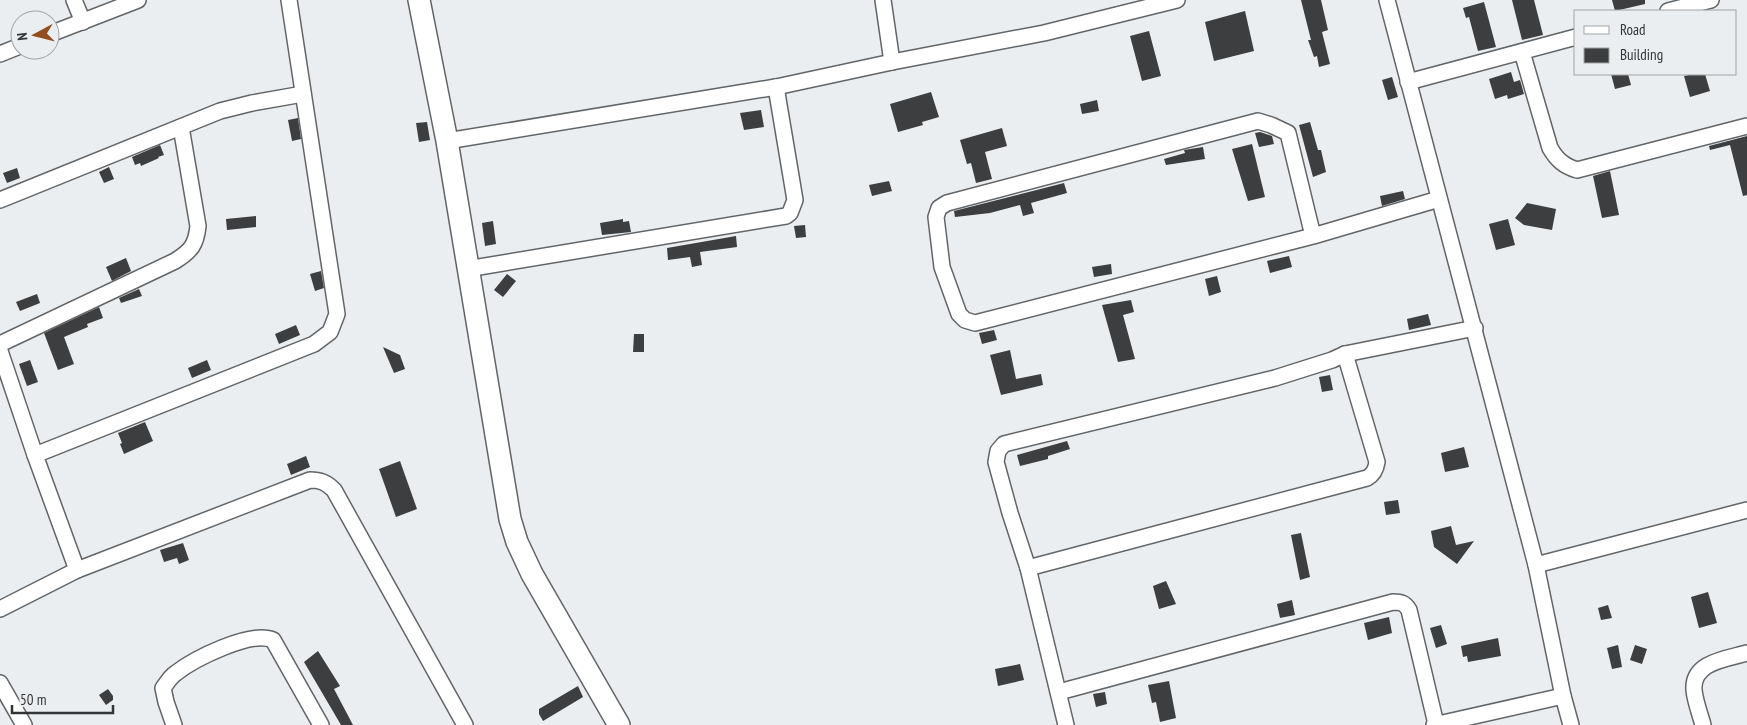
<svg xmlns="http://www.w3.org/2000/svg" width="1747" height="725" viewBox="0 0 1747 725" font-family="'PT Sans Narrow',sans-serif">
<rect width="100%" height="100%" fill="#ebeef0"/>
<g fill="#3c3e40">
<path d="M1301,0H1321L1328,30L1322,32L1330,64L1319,67L1317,56L1314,57L1308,40H1311Z"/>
<path d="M1512,0H1534L1543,35L1522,40Z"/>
<path d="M1612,0H1645V4L1615,11Z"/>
<path d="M1484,2L1496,47L1478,51L1469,17L1466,18L1463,8Z"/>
<path d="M1245,11L1254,51L1214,61L1205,22Z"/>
<path d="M1149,31L1161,76L1142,81L1130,36Z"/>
<path d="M1511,72L1514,82L1520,80L1524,94L1508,99L1507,95L1495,99L1489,79Z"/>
<path d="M1611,74H1628L1631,85L1615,89Z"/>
<path d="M1694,74H1705L1710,91L1690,97L1684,76Z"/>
<path d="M1392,77L1398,97L1388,100L1382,80Z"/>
<path d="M931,92L939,117L922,122L923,125L898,132L890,104Z"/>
<path d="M1097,100L1099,111L1082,114L1080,104Z"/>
<path d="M761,110L764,127L744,130L740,113Z"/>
<path d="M298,118L301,139L292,141L288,120Z"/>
<path d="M427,122L430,140L419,142L416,123Z"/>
<path d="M1310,122L1318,150H1321L1326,172L1313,177L1299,125Z"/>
<path d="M1002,128L1007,146L985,152L992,179L976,183L971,163L967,164L960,140Z"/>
<path d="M1260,132L1272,136L1274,144L1259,147L1255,133Z"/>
<path d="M1747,136V195L1743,196L1730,145L1710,150L1709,146Z"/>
<path d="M1252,144L1265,197L1248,201L1232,149Z"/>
<path d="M160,145L164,155L158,157L159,158L141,166L140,163L135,165L132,157Z"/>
<path d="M1203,147L1205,159L1166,165L1164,159L1185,153L1184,150Z"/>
<path d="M109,167L114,179L104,183L99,172Z"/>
<path d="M17,168L20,178L7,183L3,173Z"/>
<path d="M1610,171L1619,215L1602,218L1593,176Z"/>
<path d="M889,181L892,191L872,196L869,185Z"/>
<path d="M1064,183L1067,193L1031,203L1034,213L1023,216L1020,205L990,213L955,217L954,211Z"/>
<path d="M1403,191L1405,199L1382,206L1380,196Z"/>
<path d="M1527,203L1556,209L1552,230L1524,225L1515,218Z"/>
<path d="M256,216V227L227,230L226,219Z"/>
<path d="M623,219V222L629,221L631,232L602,235L600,223Z"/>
<path d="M1508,219L1515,245L1496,250L1489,224Z"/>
<path d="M493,221L496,244L485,246L482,223Z"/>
<path d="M805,225L806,237L796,238L794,226Z"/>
<path d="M736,236L737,247L700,252L702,265L692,267L690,257L668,260L667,248Z"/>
<path d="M1289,256L1292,267L1270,273L1267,261Z"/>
<path d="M126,258L131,271L112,281L106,267Z"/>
<path d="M1111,264L1112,274L1094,277L1092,267Z"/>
<path d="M321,271L324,288L315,291L310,274Z"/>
<path d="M507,274L516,281L503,297L494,290Z"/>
<path d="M1217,276L1221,292L1209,296L1205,279Z"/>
<path d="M139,289L142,296L121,303L119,298Z"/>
<path d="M37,294L40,303L20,311L16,302Z"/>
<path d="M1131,300L1134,312L1123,315L1135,359L1118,362L1102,305Z"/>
<path d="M99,307L103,318L87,324L88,327L64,337L74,364L58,370L44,333Z"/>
<path d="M1428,314L1431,325L1409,330L1407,319Z"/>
<path d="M296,325L300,335L279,344L275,334Z"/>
<path d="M994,330L997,340L982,344L979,333Z"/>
<path d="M634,334H644V352H633Z"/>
<path d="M383,347L400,355L405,369L394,373Z"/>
<path d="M1010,350L1016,379L1041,374L1043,385L1001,395L990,355Z"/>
<path d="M30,360L38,382L27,386L19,364Z"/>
<path d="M207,360L211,370L192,378L188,368Z"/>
<path d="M1330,375L1333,390L1322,392L1319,377Z"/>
<path d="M145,422L153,441L124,454L120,444L122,443L118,433Z"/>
<path d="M1067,441L1070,449L1048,456V459L1020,466L1017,455Z"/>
<path d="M1464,447L1469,467L1445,472L1441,453Z"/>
<path d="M306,456L310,467L291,475L287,464Z"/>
<path d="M400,461L417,509L396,517L379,469Z"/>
<path d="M1398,500L1400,513L1386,515L1384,502Z"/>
<path d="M1451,526L1456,545L1474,541L1457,564L1434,547L1431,531Z"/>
<path d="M1301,533L1310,577L1300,580L1291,535Z"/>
<path d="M183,543L189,560L179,564L177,558L164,562L160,550Z"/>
<path d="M1166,581L1176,604L1159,609L1153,586Z"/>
<path d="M1708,592L1717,623L1699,628L1691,597Z"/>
<path d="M1292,600L1295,615L1280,618L1277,604Z"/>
<path d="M1608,605L1612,618L1601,620L1598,608Z"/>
<path d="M1389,617L1392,633L1368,640L1364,623Z"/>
<path d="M1441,625L1447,644L1436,648L1430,628Z"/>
<path d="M1498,638L1501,656L1468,662L1467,656L1463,657L1461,646Z"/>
<path d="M1618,645L1622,667L1612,669L1607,648Z"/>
<path d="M1635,645L1647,649L1642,664L1630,660Z"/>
<path d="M318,651L340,686L334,689L353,725H341L304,662Z"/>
<path d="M1020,664L1024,680L998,686L995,669Z"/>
<path d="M1169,681L1176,718L1160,722L1156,702L1152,703L1148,685Z"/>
<path d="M578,686L583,697L543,721L539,714V709Z"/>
<path d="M108,689L113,696V700L106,705L99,695Z"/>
<path d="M1105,692L1107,704L1096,707L1093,694Z"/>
</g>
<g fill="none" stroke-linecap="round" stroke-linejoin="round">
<g stroke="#626567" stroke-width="18">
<g id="street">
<path d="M74,0L83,22"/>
<path d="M883,0L892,62"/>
<path d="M1387,0L1536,565L1563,696L1571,725"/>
<path d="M1668,11L1711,0"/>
<path d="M50,34L138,0"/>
<path d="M1522,52L1550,148C1557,160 1564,166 1577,170L1747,126"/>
<path d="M0,54L20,46"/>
<path d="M1408,82L1576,37"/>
<path d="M447,141L776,87L892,62L1044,33L1177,0"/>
<path d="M0,200L220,111L252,103L303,94"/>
<path d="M1313,236L1288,133L1271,125L1258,121L947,203L939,208L936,217L942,267L959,314L965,320L975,323L1313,236L1439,199"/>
<path d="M467,269L786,216L790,213L795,200L776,87"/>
<path d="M0,344L175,261C191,251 196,245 198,226L181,127"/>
<path d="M0,351L35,455L77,570"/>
<path d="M35,455L314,344L330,332L337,314L289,0"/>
<path d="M1536,565L1747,510"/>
<path d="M1028,568L1367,478C1374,474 1376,469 1377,462L1345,354"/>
<path d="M0,609L77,570L310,480C320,480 326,482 334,490L465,725"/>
<path d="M0,683L24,725"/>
<path d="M1059,692L1393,602C1401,602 1405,603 1409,610L1436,724"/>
<path d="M174,725L166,702L163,688C167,683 170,677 176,673C194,659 251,630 273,640L321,725"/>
<path d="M1066,725L1028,568L1010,513L996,462L998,451L1004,444L1275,378L1332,360L1345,354L1475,328"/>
<path d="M1434,725L1563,696"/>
<path d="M1703,725C1700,714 1695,701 1694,690C1692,662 1726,659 1747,653"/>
</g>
</g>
<g stroke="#626567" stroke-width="24">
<path id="secondary" d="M419,0L447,141L510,519L517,542L532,574L619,725"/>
</g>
<use href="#street" stroke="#fff" stroke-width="15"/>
<use href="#secondary" stroke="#fff" stroke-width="21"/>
</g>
<rect x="1574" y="10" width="162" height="65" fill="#ebeef0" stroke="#a1a4a5"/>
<rect x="1584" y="26" width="25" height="8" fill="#ffffff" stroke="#a1a4a5"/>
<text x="1620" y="35" font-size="15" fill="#333435">Road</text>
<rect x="1584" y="48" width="25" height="15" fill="#3c3e40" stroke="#a1a4a5"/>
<text x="1620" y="60" font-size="15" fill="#333435">Building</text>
<g transform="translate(35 35) rotate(263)"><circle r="24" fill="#ebeef0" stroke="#a1a4a5"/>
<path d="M0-4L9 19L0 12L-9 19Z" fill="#924e21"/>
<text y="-8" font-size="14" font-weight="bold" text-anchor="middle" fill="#333435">N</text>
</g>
<path d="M12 705v8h101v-8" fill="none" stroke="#333435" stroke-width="2.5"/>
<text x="20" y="705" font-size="15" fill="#333435" stroke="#ebeef0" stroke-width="4" paint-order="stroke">50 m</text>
</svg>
